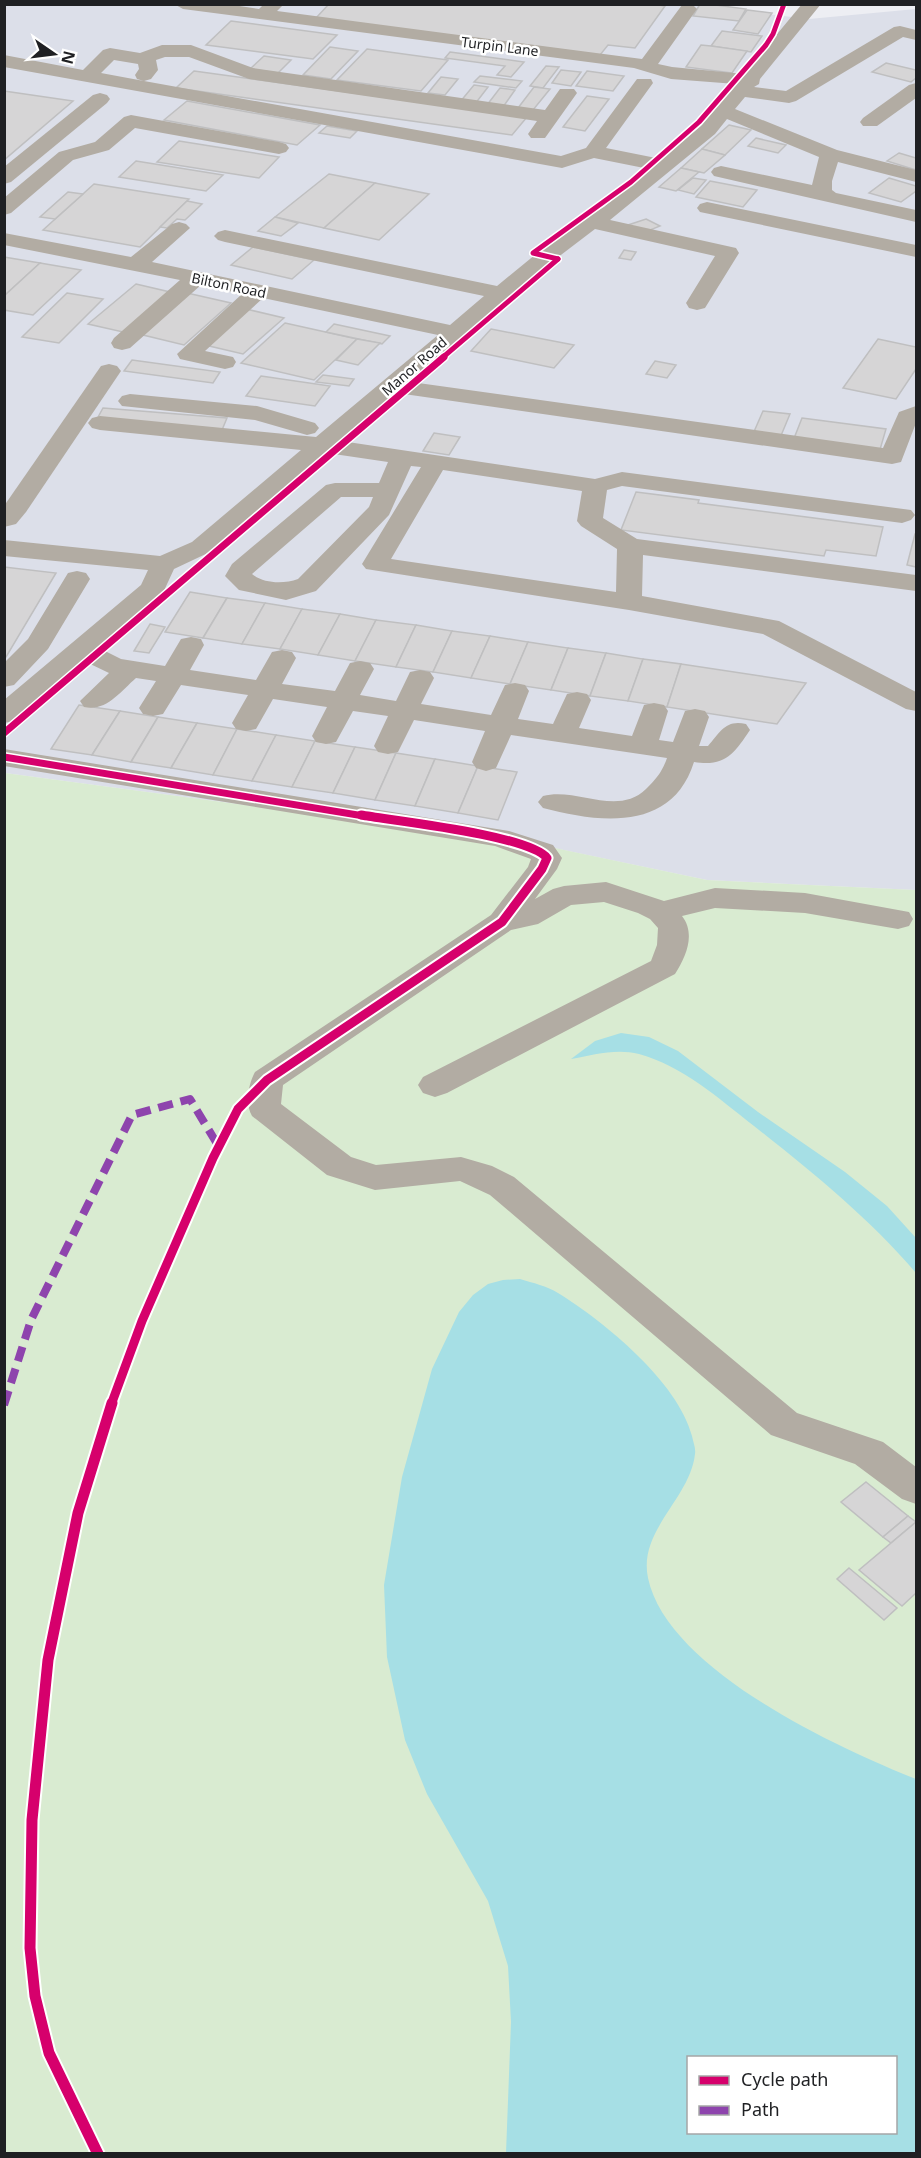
<svg xmlns="http://www.w3.org/2000/svg" width="921" height="2158" viewBox="0 0 921 2158" font-family="'Noto Sans',sans-serif">
<rect width="100%" height="100%" fill="#edeef3"/>
<path fill="#dcdfe9" d="M679,4L809,19L916,9V890L707,880L530,843L5,773V5Z"/>
<path fill="#d9ebd1" fill-rule="evenodd" d="M5,773L531,843L707,880L916,890V2153L5,2154ZM688,2058H896V2132H688Z"/>
<g fill="#a6dfe5" fill-rule="evenodd">
<path d="M621,1033L649,1037L678,1051L758,1112L845,1172L887,1206L916,1238V1273C868,1217 812,1172 754,1126C718,1098 683,1066 639,1054C616,1048 593,1055 571,1059L595,1041Z"/>
<path d="M520,1279C533,1283 547,1286 558,1293C605,1322 678,1382 692,1436C693,1442 696,1448 695,1454C690,1499 638,1530 648,1578C667,1669 837,1748 916,1779V2153H506L511,2022L508,1966L488,1901L427,1794L405,1740L387,1657L384,1585L402,1477L432,1369L459,1312L473,1295L488,1284L503,1280ZM688,2058H896V2132H688Z"/>
</g>
<g fill="#d6d5d6" stroke="#bfbfc0" stroke-width="1.5">
<path d="M329,4H653L665,6L635,48L608,45L600,55L316,18Z"/>
<path d="M700,4H708L746,9L739,21L693,16Z"/>
<path d="M747,10L772,13L758,34L733,30Z"/>
<path d="M231,21L337,35L313,59L206,45Z"/>
<path d="M722,31L762,36L751,52L711,46Z"/>
<path d="M701,45L711,46L747,51L732,73L686,67Z"/>
<path d="M330,47L358,51L331,79L303,75Z"/>
<path d="M367,49L448,60L421,91L337,80Z"/>
<path d="M450,52L524,62L511,77L497,75L505,66L445,58Z"/>
<path d="M264,56L291,60L278,73L250,69Z"/>
<path d="M886,63L916,70V78L911,82L872,72Z"/>
<path d="M546,66L559,67L543,88L530,86Z"/>
<path d="M561,70L581,72L571,86L552,83Z"/>
<path d="M194,71L527,117L512,135L176,88Z"/>
<path d="M587,71L624,76L613,91L576,86Z"/>
<path d="M480,76L522,81L516,88L474,82Z"/>
<path d="M441,77L458,79L445,95L428,93Z"/>
<path d="M474,85L488,87L475,104L460,102Z"/>
<path d="M534,87L550,89L533,110L518,108Z"/>
<path d="M500,88L515,90L503,107L487,105Z"/>
<path d="M4,91L73,101L4,160Z"/>
<path d="M587,96L609,99L585,131L563,127Z"/>
<path d="M187,101L320,125L297,145L164,120Z"/>
<path d="M729,125L751,130L725,155L702,149Z"/>
<path d="M327,126L357,131L350,138L319,133Z"/>
<path d="M756,138L786,145L778,153L748,146Z"/>
<path d="M179,141L279,157L259,178L157,162Z"/>
<path d="M702,149L725,155L704,173L681,168Z"/>
<path d="M899,153L916,158V170L887,161Z"/>
<path d="M136,161L223,175L206,191L119,177Z"/>
<path d="M681,168L699,172L676,191L659,187Z"/>
<path d="M329,174L375,183L324,228L275,217Z"/>
<path d="M693,178L706,180L694,194L678,190Z"/>
<path d="M889,178L916,186V191L901,202L869,193Z"/>
<path d="M710,181L757,190L743,207L696,197Z"/>
<path d="M375,183L429,194L379,240L324,228Z"/>
<path d="M94,184L189,199L140,247L43,230Z"/>
<path d="M68,192L83,194L55,219L40,217Z"/>
<path d="M187,201L202,204L185,220L177,219L167,228L160,227Z"/>
<path d="M275,217L298,223L281,236L258,231Z"/>
<path d="M646,219L660,226L643,233L628,225Z"/>
<path d="M253,247L314,260L292,279L231,265Z"/>
<path d="M624,250L636,252L631,260L619,258Z"/>
<path d="M4,257L40,263L4,296Z"/>
<path d="M40,263L81,270L33,315L4,310V296Z"/>
<path d="M136,284L170,292L123,332L88,324Z"/>
<path d="M67,293L103,299L59,343L22,337Z"/>
<path d="M187,293L231,303L184,345L139,334Z"/>
<path d="M246,309L284,318L243,354L205,345Z"/>
<path d="M285,323L357,339L314,380L241,363Z"/>
<path d="M334,324L390,336L382,344L326,332Z"/>
<path d="M491,329L574,345L554,368L471,351Z"/>
<path d="M357,339L380,343L358,365L336,360Z"/>
<path d="M878,339L916,347V369L896,399L843,388Z"/>
<path d="M132,360L220,372L213,383L124,371Z"/>
<path d="M655,361L676,365L667,378L646,374Z"/>
<path d="M323,375L354,379L349,386L316,382Z"/>
<path d="M261,376L330,386L315,406L246,396Z"/>
<path d="M103,408L227,418L222,430L97,419Z"/>
<path d="M763,411L790,414L780,438L753,434Z"/>
<path d="M802,418L886,429L879,453L793,441Z"/>
<path d="M434,433L460,437L449,455L423,451Z"/>
<path d="M636,492L699,500L698,503L883,527L876,556L826,550L824,556L621,530Z"/>
<path d="M915,534H916V567L907,565Z"/>
<path d="M4,567L56,573L6,657H4Z"/>
<path d="M190,592L227,598L203,638L165,632Z"/>
<path d="M227,598L265,603L242,644L203,638Z"/>
<path d="M265,603L302,609L280,649L242,644Z"/>
<path d="M302,609L340,614L318,655L280,649Z"/>
<path d="M340,614L376,620L355,661L318,655Z"/>
<path d="M376,620L416,625L396,667L355,661Z"/>
<path d="M150,624L165,627L149,653L134,651Z"/>
<path d="M416,625L452,631L433,672L396,667Z"/>
<path d="M452,631L490,636L471,678L433,672Z"/>
<path d="M490,636L528,642L510,684L471,678Z"/>
<path d="M528,642L568,648L551,690L510,684Z"/>
<path d="M568,648L606,653L590,696L551,690Z"/>
<path d="M606,653L643,659L628,701L590,696Z"/>
<path d="M643,659L681,664L667,707L628,701Z"/>
<path d="M681,664L806,683L777,724L667,707Z"/>
<path d="M79,705L120,711L92,755L51,749Z"/>
<path d="M120,711L158,717L131,762L92,755Z"/>
<path d="M158,717L197,723L171,768L131,762Z"/>
<path d="M197,723L237,729L213,775L171,768Z"/>
<path d="M237,729L276,735L252,781L213,775Z"/>
<path d="M276,735L315,741L292,787L252,781Z"/>
<path d="M315,741L355,747L333,793L292,787Z"/>
<path d="M355,747L396,753L375,800L333,793Z"/>
<path d="M396,753L435,759L415,806L375,800Z"/>
<path d="M435,759L478,766L458,813L415,806Z"/>
<path d="M478,766L517,772L498,820L458,813Z"/>
<path d="M866,1482L908,1516L883,1537L841,1502Z"/>
<path d="M908,1516L916,1522L891,1543L883,1537Z"/>
<path d="M916,1522V1593L902,1606L859,1570Z"/>
<path d="M849,1568L897,1608L884,1620L837,1579Z"/>
</g>
<g fill="none" stroke-linecap="round" stroke-linejoin="round">
<g fill="#b2aca3" fill-rule="evenodd">
<path d="M174,4H226L259,9L264,4H284L277,11L642,59L682,5L692,4L697,9L658,64L672,67L744,74L802,4H821L760,79L759,84L754,87L786,91L894,27L900,26L916,30V40L903,37L796,101L789,103L745,97L735,109L837,150L916,170V182L838,162L832,181V190L836,193L916,210V222L714,176L711,172L714,168L721,166L812,185L819,157L727,119L715,134L610,220L736,248L739,253L705,308L697,310L689,308L686,303L715,256L595,229L553,261L411,382L883,448L899,412L916,406V423L901,462L892,464L397,393L341,441L595,479L622,472L911,510L915,515L911,520L902,523L622,486L607,490L603,518L637,539L916,575V591L643,555L642,596L779,621L916,692V711L906,709L763,634L629,610L366,569L362,564L421,467L411,466L389,515L316,591L286,600L239,590L225,576L232,564L326,485L335,483H379L388,462L327,453L210,552L174,569L162,595L99,648L121,659L165,666L181,639L191,637L201,639L204,645L190,670L256,680L272,652L282,650L292,652L296,658L282,684L335,691L350,663L360,661L370,663L374,669L360,695L396,701L410,672L420,670L430,672L434,678L421,704L491,715L505,685L515,683L525,685L529,691L518,719L553,724L567,694L577,692L587,694L591,700L579,728L632,736L644,705L654,703L664,705L668,711L659,740L673,742L685,711L695,709L705,711L709,717L699,746H708C720,732 726,719 746,724L750,730C734,754 725,767 694,762C672,832 600,823 543,808L538,802L543,796C577,787 617,817 646,789C657,778 662,772 667,758L511,735L496,768L486,771L476,768L472,762L485,731L414,720L398,752L388,754L378,752L374,746L388,716L353,711L336,742L326,744L316,742L312,736L327,707L273,699L256,729L246,731L236,729L232,723L248,695L181,685L163,714L153,716L143,714L139,708L156,681L136,678C120,692 106,712 84,707L80,701L109,673L84,661L14,721L4,723V700L141,585L148,570L4,556V540L160,556L192,542L301,450L100,430L92,428L88,423L92,418L100,416L316,437L438,335L263,298L205,351L233,357L236,362L233,367L225,369L180,359L177,354L242,294L201,285L130,348L122,350L114,348L111,343L114,338L180,280L4,245V233L131,257L172,224L179,222L186,224L190,228L152,262L450,325L484,296L225,242L218,240L214,236L218,232L225,230L497,286L569,227L604,207L649,169L594,158L562,168L4,67V55L83,70L103,50L110,48L140,53L162,45H191L253,68L545,110L560,89H574L577,93L545,138H531L528,134L537,121L249,79L189,57H165L156,60L158,70L151,79L144,81L561,156L586,148L637,79H651L653,83L606,148L661,159L701,126L736,84L671,79L634,68L183,9ZM114,60L138,64L139,69L135,75L137,79L144,81L101,73ZM443,470L582,491L577,521L581,526L617,549L616,592L391,559ZM341,497H373L369,507L298,579C284,584 264,584 252,574Z"/>
<path d="M916,83V98L877,126H863L860,122L863,118L909,85Z"/>
<path d="M100,93L107,95L110,99L107,103L11,182L4,184V167L93,95Z"/>
<path d="M131,115L279,142L286,144L289,148L286,152L279,154L135,128L109,150L73,160L11,213L4,215V198L59,152L95,142L124,117Z"/>
<path d="M707,202L916,245V257L700,212L697,208L700,204Z"/>
<path d="M109,364L117,366L121,371L26,512L16,524L4,527V506L101,366Z"/>
<path d="M130,394L257,406L315,423L319,428L315,433L307,435L255,420L122,406L118,401L122,396Z"/>
<path d="M77,571L86,573L90,579L48,649L14,685L4,687V663L28,639L68,573Z"/>
<path d="M4,749L509,831L553,845L562,858L557,869L535,899L553,889L564,886L606,882L664,901L715,888L805,893L909,912L913,919L909,926L898,929L805,913L715,908L682,916C696,934 686,957 675,974L447,1093L435,1097L423,1093L418,1085L423,1077L651,961L657,945L658,928L650,919L638,913L604,902L571,905L538,924L511,930L283,1085L281,1104L351,1157L376,1165L461,1157L492,1166L514,1177L797,1413L883,1442L916,1467V1504L902,1499L855,1464L771,1435L490,1195L460,1181L375,1190L327,1175L252,1116C245,1104 248,1085 255,1072L491,915L528,867L531,859L495,846L4,766Z"/>
</g>
<path stroke="#8e44ad" stroke-width="8" stroke-dasharray="15 8" stroke-linecap="butt" d="M4,1405L31,1320L132,1115L190,1099L219,1147"/>
<g stroke="#fff" stroke-width="8">
<g id="cycleway-far3">
<path d="M558,259L533,253L631,182L699,122L766,45L773,34L784,4"/>
<path d="M442,358L558,259"/>
</g>
</g>
<g stroke="#fff" stroke-width="10">
<g id="cycleway-far2">
<path d="M4,733L444,357"/>
<path d="M4,757L370,817"/>
</g>
</g>
<g stroke="#fff" stroke-width="13">
<path id="cycleway-far1" d="M111,1405L142,1321L213,1158L238,1109L267,1080L502,922L542,869L547,858C528,835 396,821 361,815"/>
</g>
<g stroke="#fff" stroke-width="15">
<path id="cycleway" d="M98,2154L49,2053L35,1996L30,1948L32,1820L48,1660L78,1513L112,1403"/>
</g>
<use href="#cycleway-far3" stroke="#d6006c" stroke-width="5"/>
<use href="#cycleway-far2" stroke="#d6006c" stroke-width="7"/>
<use href="#cycleway-far1" stroke="#d6006c" stroke-width="9"/>
<use href="#cycleway" stroke="#d6006c" stroke-width="11"/>
</g>
<g text-anchor="middle" dominant-baseline="central" stroke-width="5" stroke-linejoin="round" paint-order="stroke">
<g font-size="14" fill="#1f2023" stroke="#fff">
<text transform="translate(500 46) rotate(7)">Turpin Lane</text>
<text transform="translate(229 285) rotate(12)">Bilton Road</text>
<text transform="translate(414 366) rotate(-41)">Manor Road</text>
</g>
</g>
<rect width="921" height="2158" fill="none" stroke="#1f2023" stroke-width="12"/>
<rect x="687" y="2056" width="210" height="78" fill="#ffffff" stroke="#a5a6a7" stroke-width="1.5"/>
<rect x="699" y="2076" width="30" height="9" fill="#d6006c" stroke="#a5a6a7" stroke-width="1.5"/>
<text x="741" y="2086" font-size="18" fill="#1f2023">Cycle path</text>
<rect x="699" y="2106" width="30" height="9" fill="#8e44ad" stroke="#a5a6a7" stroke-width="1.5"/>
<text x="741" y="2116" font-size="18" fill="#1f2023">Path</text>
<g transform="translate(54 54) rotate(104)" stroke="#ffffff" stroke-width="4.5" paint-order="stroke">
<path d="M0-4.5L10 22L0 15L-10 22Z" fill="#1f2023"/>
<text y="-9" font-size="16" font-weight="bold" text-anchor="middle" fill="#1f2023">N</text>
</g>
</svg>
